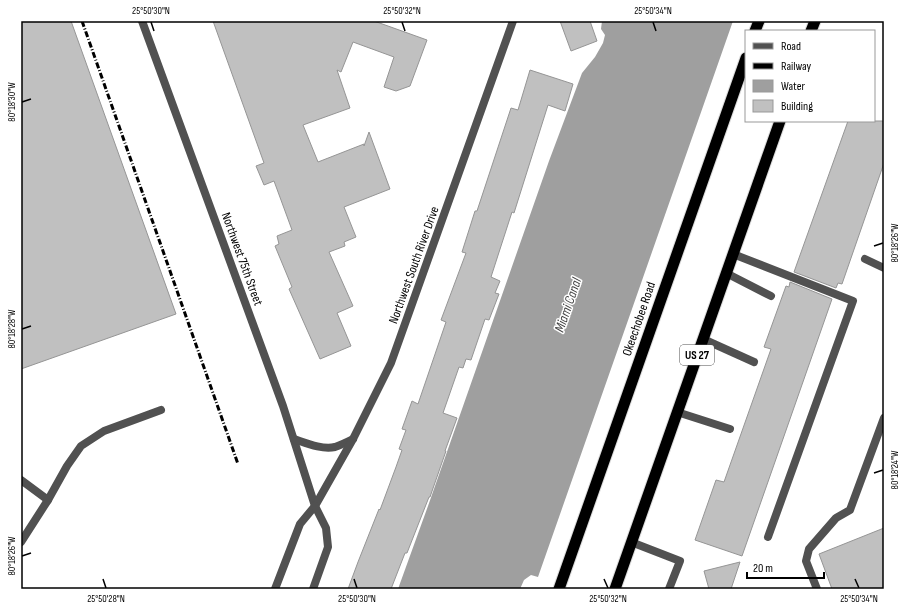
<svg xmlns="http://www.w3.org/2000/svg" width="905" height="610" viewBox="0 0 905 610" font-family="'Sofia Sans Condensed',sans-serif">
<rect width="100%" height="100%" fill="#fff"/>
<path fill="#9f9f9f" d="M602,21H733L538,577L531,575L524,580L520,589H398L428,506L549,161L582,73L595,57L603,43L605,35L601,29Z"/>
<g fill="#c0c0c0" stroke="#959595">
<path d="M21,21H71L176,314L21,369Z"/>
<path d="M213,21H374L427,40L410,86L396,91L384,87L394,57L353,42L341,72L337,70L350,108L303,125L318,162L364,144V146L369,132L390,189L344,207L356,237L344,242L345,246L329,252L353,306L337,313L351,346L320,359L289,289L292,287L275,246L279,244L277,236L292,230L274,181L264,185L256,166L264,163Z"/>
<path d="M560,21H590L597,41L571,51Z"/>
<path d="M530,70L573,84L565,111L548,105L514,213L512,212L491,277L500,281L495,293L499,294L489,320L485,319L471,360L466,359L463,368L459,367L443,413L457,418L445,451H446L430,497H429L407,553H405L391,589H348L358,562L379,509L380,510L396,467L402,450L399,449L406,430L402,429L412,401L418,404L446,322L441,320L466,253L462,252L475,211H477L511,108L518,110Z"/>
<path d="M848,121H884V163L842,284L838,283L836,288L794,272Z"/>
<path d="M790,282L832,299L742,556L695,540L716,480L724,482L771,349L764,347L786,286L789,287Z"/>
<path d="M884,528V589H832L819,554Z"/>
<path d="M740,562L731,589H709L704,571Z"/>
</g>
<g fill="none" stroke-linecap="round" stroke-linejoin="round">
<g stroke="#dbdbdb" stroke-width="13">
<g id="trunk">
<path d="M755,31L759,21"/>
<path d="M811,31L815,21"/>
<path d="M559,589L746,58"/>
<path d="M615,589L780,121"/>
</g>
</g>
<g stroke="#515151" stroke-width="8">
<path d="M733,254L853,301L768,537"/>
<path d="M865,259L884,268"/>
<path d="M726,273L771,296"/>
<path d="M703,339L754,362"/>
<path d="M677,412L730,429"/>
<path d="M21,480L48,500"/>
<path d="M21,542L48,500L67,466L81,446L104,431L161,410"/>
<path d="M631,542L680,561L669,589"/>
<path d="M817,589L806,561L809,549L836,518L850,510L884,418"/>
</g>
<path stroke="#515151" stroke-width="8" d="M142,21L283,406L315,506"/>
<g stroke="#515151" stroke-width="8">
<path d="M294,439C306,443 322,450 335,447C341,445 347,442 353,439"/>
<path d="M275,589L300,524L315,506L353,439L391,363L513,21"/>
<path d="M313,589L328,547L326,528L315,506"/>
</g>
<use href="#trunk" stroke="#000" stroke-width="11"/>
<path stroke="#000" stroke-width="3" stroke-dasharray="6 2 1 2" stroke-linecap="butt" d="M82,21L238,464"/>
</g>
<path fill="none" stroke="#000" stroke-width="1.5" d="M151,22L154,31M402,22L405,31M653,22L656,31M22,102L31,99M874,246L883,243M22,329L31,326M874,473L883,470M22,556L31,553M103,579L106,588M354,579L357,588M604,579L608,588M855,579L859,588"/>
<g text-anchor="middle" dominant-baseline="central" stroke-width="3" stroke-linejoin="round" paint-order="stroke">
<rect fill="#fff" stroke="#4c4c4c" stroke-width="1" x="680" y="345" width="34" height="20" rx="3"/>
<g font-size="12" font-weight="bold" fill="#000">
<text x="697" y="355">US 27</text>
</g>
<g font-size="13" fill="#000" stroke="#fff">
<text transform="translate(242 259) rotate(70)">Northwest 75th Street</text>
<text transform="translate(414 265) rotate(-70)">Northwest South River Drive</text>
<text transform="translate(639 319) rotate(-71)">Okeechobee Road</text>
</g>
<g font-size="14" font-style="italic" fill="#404040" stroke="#fff">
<text transform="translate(568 305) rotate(-71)">Miami Canal</text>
</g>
</g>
<rect width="905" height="610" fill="none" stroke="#ffffff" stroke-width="44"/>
<rect x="745" y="30" width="130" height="92" fill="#ffffff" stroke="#999999"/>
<rect x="753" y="43" width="20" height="6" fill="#515151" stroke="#999999"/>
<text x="781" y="50" font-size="12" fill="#000000">Road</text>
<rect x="753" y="63" width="20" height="6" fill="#000000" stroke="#999999"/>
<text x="781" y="70" font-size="12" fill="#000000">Railway</text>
<rect x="753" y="80" width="20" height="12" fill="#9f9f9f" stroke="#999999"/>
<text x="781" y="90" font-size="12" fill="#000000">Water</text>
<rect x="753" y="100" width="20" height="12" fill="#c0c0c0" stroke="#999999"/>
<text x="781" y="110" font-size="12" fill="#000000">Building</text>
<path d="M747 572v6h77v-6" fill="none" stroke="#000000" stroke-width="2"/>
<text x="753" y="572" font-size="12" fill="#000000" stroke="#ffffff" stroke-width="3" paint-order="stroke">20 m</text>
<rect x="22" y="22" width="861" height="566" fill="none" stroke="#000" stroke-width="1.5"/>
<g font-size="10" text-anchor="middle" fill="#000">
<text x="151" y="14">25°50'30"N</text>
<text x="402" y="14">25°50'32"N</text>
<text x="653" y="14">25°50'34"N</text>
<text transform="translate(11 102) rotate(-90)" y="4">80°18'30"W</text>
<text transform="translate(894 243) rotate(-90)" y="4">80°18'26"W</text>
<text transform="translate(11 329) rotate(-90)" y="4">80°18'28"W</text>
<text transform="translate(894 470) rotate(-90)" y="4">80°18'24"W</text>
<text transform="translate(11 556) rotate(-90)" y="4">80°18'26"W</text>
<text x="106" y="602">25°50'28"N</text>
<text x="357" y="602">25°50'30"N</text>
<text x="608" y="602">25°50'32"N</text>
<text x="859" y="602">25°50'34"N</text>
</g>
</svg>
